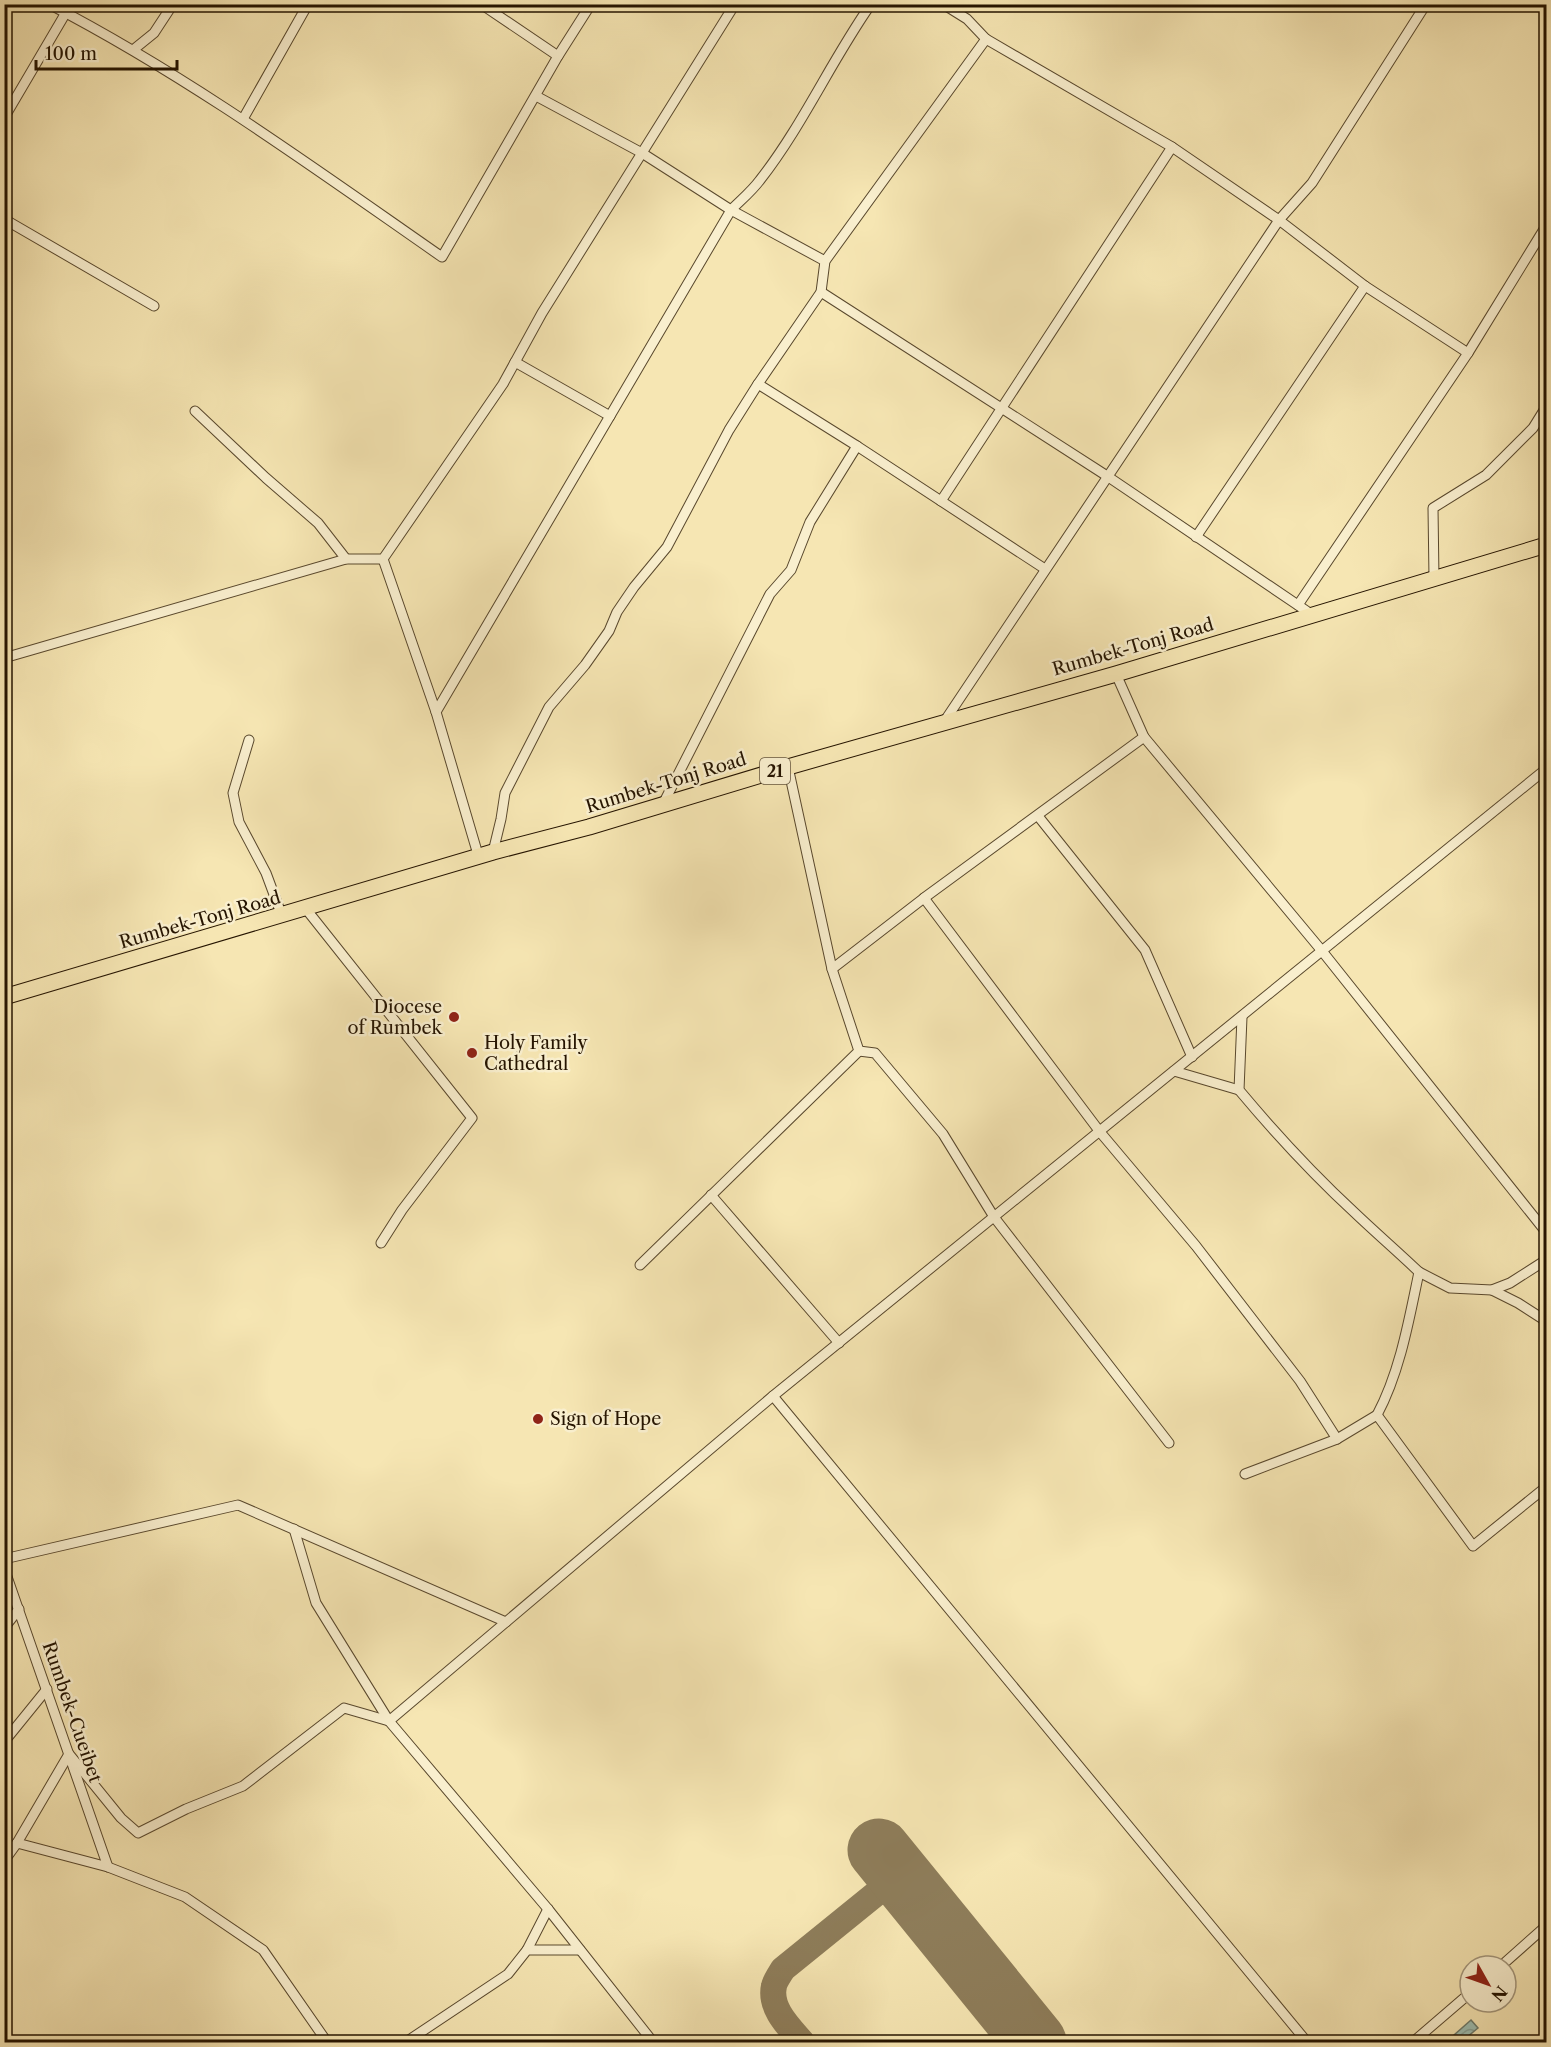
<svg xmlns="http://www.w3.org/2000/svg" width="1551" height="2047" viewBox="0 0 1551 2047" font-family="'Libre Caslon Text',serif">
<defs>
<pattern id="water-waves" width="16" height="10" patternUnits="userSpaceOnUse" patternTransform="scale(1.5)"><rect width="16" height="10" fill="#9dbeb2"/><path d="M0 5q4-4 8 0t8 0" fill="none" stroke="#87a297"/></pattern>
</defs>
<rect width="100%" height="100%" fill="#f6e6b3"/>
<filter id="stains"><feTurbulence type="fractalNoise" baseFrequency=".00333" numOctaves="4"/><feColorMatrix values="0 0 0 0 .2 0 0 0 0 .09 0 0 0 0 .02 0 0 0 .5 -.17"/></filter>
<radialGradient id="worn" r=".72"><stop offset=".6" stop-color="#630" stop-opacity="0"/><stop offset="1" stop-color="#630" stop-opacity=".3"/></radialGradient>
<path fill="url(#water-waves)" stroke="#6d7a6b" stroke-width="1.5" d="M1471,2020L1478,2028L1461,2042L1454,2035Z"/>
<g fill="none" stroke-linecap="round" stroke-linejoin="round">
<path stroke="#8e7d5a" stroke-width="26" d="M802,2042C789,2027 769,2008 774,1986C775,1981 780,1974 783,1969L899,1875"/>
<path stroke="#8e7d5a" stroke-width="63" d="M879,1850L1035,2042"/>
<g stroke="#59482d" stroke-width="11">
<g id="street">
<path d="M49,4C188,76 314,168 442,257L558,56L591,4"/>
<path d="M481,4L558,56"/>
<path d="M943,4L967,19L986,39L1172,147L1279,220L1365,286L1468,353"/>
<path d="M133,50L154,33L173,4"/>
<path d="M536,96L642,153L731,210L825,261"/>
<path d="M4,118L71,4"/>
<path d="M243,119L308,4"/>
<path d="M4,219L154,306"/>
<path d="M821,292L1107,476L1311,614"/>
<path d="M515,362L610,416"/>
<path d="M195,411L266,478L318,523L346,559"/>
<path d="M857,446L1045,569"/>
<path d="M941,501L1172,147"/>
<path d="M1196,537L1365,286"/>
<path d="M383,559L436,712"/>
<path d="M1434,578L1433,508L1486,475L1533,428L1546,407"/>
<path d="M1298,605L1468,353L1546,226"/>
<path d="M4,658L346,559H383L503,384L542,313L735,4"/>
<path d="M1116,674L1144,737L1322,951L1546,1232"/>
<path d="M944,722L1279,220L1312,183L1426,4"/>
<path d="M249,740L233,793L239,822L266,873L282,916"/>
<path d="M663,804L770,594L791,570L810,522L857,446L758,384"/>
<path d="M1038,816L1145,950L1192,1057"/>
<path d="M493,852L501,819L505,793L549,707L585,665L609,631L617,612L634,587L667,547L729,430L758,384L821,292L825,261L986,39"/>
<path d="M479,858L436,712L731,210C741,200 752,191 760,180C803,125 831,61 871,4"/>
<path d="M924,898L1100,1132L1196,1246L1300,1381L1337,1439"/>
<path d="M306,909L472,1118L402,1210L381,1243"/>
<path d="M832,969L924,898L1144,737"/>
<path d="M1242,1017L1239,1090C1275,1133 1314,1175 1355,1213C1376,1233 1398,1252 1419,1272"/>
<path d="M859,1051L875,1053L943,1134L994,1217L1169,1443"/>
<path d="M1174,1071L1239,1090"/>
<path d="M711,1195L839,1343"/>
<path d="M640,1265L859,1051L832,969L788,767"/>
<path d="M1492,1290L1518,1303L1546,1321"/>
<path d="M773,1396L1307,2042"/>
<path d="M1377,1415C1400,1372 1409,1320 1419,1272L1450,1288L1492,1290L1510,1283L1546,1260"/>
<path d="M1245,1474L1337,1439L1377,1415L1473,1546L1546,1487"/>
<path d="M294,1529L316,1603L389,1721L548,1909L653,2042"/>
<path d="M4,1559L238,1505L506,1622"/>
<path d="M4,1568L108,1867"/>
<path d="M4,1628L19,1609"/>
<path d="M389,1721L773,1396L1546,769"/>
<path d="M4,1742L47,1689"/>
<path d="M17,1843L108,1867L185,1897L263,1950L327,2042"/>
<path d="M4,1861L17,1843L69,1754L121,1818L138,1833L186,1809L243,1786L344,1708L389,1721"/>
<path d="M527,1950L548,1909"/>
<path d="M1501,1966L1546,1926"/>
<path d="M406,2042L508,1974L527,1950H580"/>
<path d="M1413,2042L1470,1993"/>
</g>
</g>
<g stroke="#251400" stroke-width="17">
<path id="primary" d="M4,997L493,852L589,827L788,767L1116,674L1546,545"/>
</g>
<use href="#street" stroke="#f9efce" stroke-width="9"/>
<use href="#primary" stroke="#f6e6b3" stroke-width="15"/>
</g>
<g fill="#8f2418" stroke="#f9efce" stroke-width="2">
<circle cx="454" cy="1017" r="6"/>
<circle cx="472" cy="1053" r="6"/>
<circle cx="538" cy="1419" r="6"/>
</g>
<g text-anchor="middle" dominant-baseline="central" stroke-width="5" stroke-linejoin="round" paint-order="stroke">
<rect fill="#f9efce" stroke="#65563e" stroke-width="1.5" x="760" y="758" width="30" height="26" rx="4.5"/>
<g font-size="16" font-weight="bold" fill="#251400">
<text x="775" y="771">21</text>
</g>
<g font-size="18" fill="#251400" stroke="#f9efce">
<text transform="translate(1133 647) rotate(-16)">Rumbek-Tonj Road</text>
<text transform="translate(666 783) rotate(-17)">Rumbek-Tonj Road</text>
<text transform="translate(200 920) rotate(-16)">Rumbek-Tonj Road</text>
<text transform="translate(72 1712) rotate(71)">Rumbek-Cueibet</text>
</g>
<g font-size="18" fill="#251400" stroke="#f9efce" text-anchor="start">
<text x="442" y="1007" text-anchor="end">Diocese<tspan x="442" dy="21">of Rumbek</tspan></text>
<text x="484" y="1043">Holy Family<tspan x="484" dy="21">Cathedral</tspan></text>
<text x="550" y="1419">Sign of Hope</text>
</g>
</g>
<rect width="1551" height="2047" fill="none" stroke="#f6e6b3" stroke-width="24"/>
<rect x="6" y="6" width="1539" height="2035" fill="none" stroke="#251400" stroke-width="3"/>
<rect x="12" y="12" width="1527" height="2023" fill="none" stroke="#251400" stroke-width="1.5"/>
<g transform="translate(1488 1984) rotate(130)"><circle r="28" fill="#f9efce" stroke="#a4977c" stroke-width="1.5"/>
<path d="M0-4.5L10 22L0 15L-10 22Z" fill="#8f2418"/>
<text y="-9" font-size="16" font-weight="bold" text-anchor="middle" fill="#251400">N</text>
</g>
<path d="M36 60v9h141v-9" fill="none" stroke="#251400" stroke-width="3"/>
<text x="45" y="60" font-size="18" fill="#251400" stroke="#f9efce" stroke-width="4.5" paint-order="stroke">100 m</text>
<rect width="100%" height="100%" filter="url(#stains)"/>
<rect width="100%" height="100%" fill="url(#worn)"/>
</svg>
